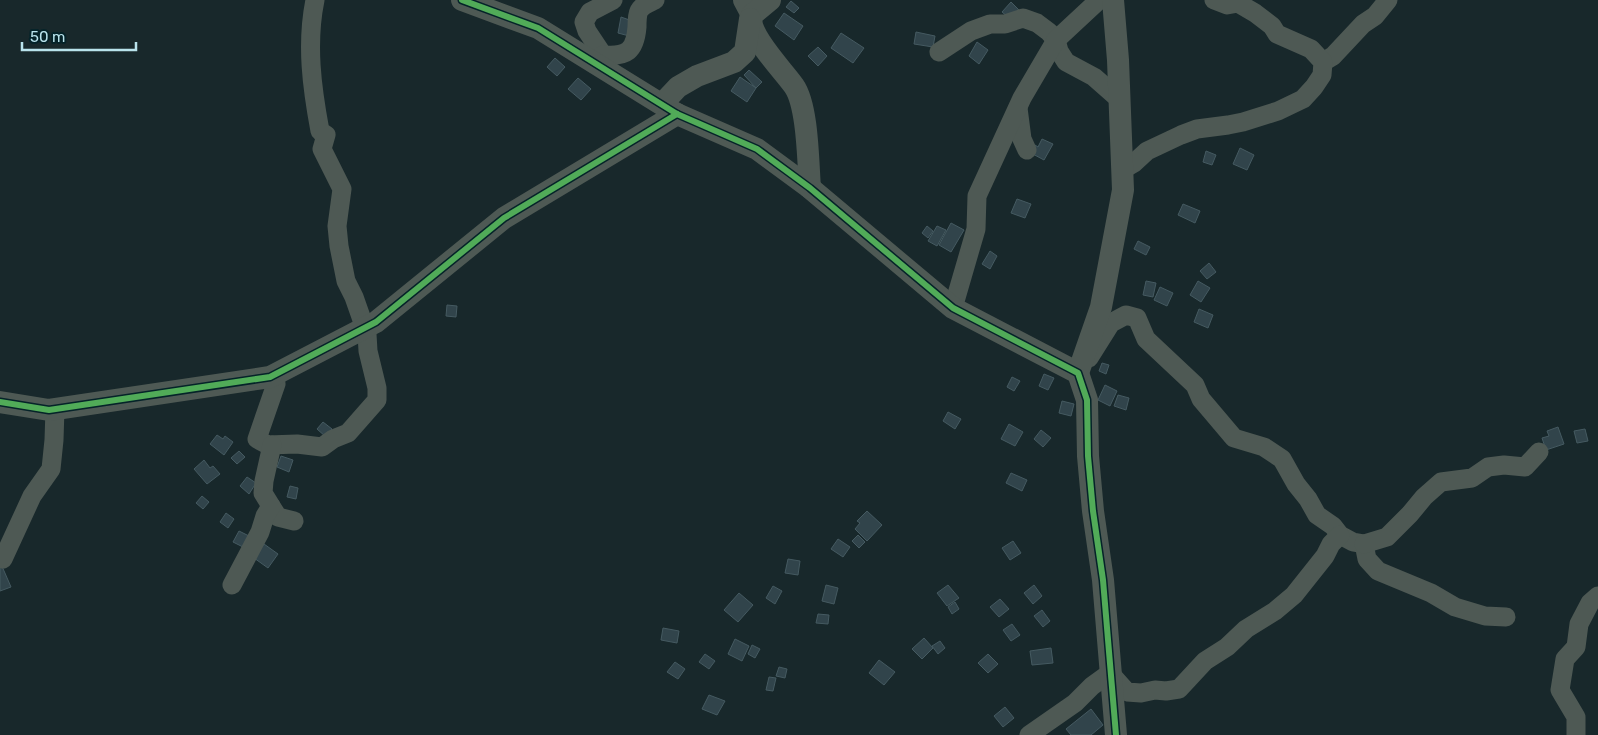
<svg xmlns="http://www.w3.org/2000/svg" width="1598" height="735" viewBox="0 0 1598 735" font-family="Rubik,sans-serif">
<rect width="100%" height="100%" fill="#18282b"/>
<g fill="#31444b" stroke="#455a61">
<path d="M791,1L799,8L794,13L786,7Z"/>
<path d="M1011,2L1020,11L1013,21L1002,12Z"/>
<path d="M784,13L803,26L794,40L775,26Z"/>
<path d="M621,17L635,22L633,37L618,33Z"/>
<path d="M916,32L935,36L933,47L914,44Z"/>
<path d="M841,33L864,48L853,63L831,48Z"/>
<path d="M977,42L988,50L979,64L969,56Z"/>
<path d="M818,47L827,56L818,66L808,56Z"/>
<path d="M555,58L565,67L557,76L547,67Z"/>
<path d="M749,70L762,82L756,88L744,75Z"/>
<path d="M740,77L756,88L747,102L731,91Z"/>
<path d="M578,78L591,89L581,100L568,89Z"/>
<path d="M1042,139L1053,144L1044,160L1031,153L1035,145L1038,147Z"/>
<path d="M1240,148L1254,155L1247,170L1233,164Z"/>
<path d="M1206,151L1216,155L1212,165L1203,162Z"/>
<path d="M1017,199L1031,204L1025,218L1011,213Z"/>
<path d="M1183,204L1200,211L1195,223L1178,215Z"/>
<path d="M951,223L964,230L951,252L939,245Z"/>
<path d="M927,226L933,231L928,238L922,233Z"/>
<path d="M937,226L946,230L937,246L928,241Z"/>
<path d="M1138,241L1150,247L1146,255L1134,249Z"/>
<path d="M990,251L997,256L990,269L982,264Z"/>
<path d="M1209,263L1216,272L1207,279L1200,271Z"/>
<path d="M1146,281L1156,283L1153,297L1143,295Z"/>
<path d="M1198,281L1210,288L1201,302L1190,295Z"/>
<path d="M1160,287L1173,293L1167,306L1154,300Z"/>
<path d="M447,305L457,306L456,317L446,316Z"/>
<path d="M1199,309L1213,315L1208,328L1194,322Z"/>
<path d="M1102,363L1109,365L1106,374L1099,371Z"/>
<path d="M1044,374L1054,378L1048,390L1039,386Z"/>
<path d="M1012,377L1020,381L1014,391L1007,387Z"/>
<path d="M1105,385L1117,391L1110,406L1098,400Z"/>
<path d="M1118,395L1129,398L1126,410L1114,406Z"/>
<path d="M1062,401L1074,404L1071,416L1059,413Z"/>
<path d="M948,412L961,419L955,429L943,421Z"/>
<path d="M323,422L332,429L326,437L317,429Z"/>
<path d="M1009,424L1023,432L1015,446L1001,439Z"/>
<path d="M1558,427L1564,444L1546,450L1542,438L1549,436L1547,431Z"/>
<path d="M1585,429L1588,441L1577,443L1574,431Z"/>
<path d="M1041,430L1051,438L1043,447L1034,439Z"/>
<path d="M217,435L223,439L225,436L233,442L224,455L210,444Z"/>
<path d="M239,451L245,457L237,464L231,458Z"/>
<path d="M281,456L293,460L289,472L277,467Z"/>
<path d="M204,460L210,468L213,466L220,474L207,484L194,469Z"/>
<path d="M1011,473L1027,480L1022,491L1006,483Z"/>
<path d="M247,477L256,483L249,494L240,486Z"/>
<path d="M290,486L298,488L296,499L287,497Z"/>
<path d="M202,496L209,502L203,509L196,503Z"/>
<path d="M867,511L882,525L867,541L855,529L860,523L857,521Z"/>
<path d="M226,513L234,519L228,528L220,522Z"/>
<path d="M239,531L251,537L245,548L233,542Z"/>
<path d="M858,535L865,542L859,548L852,541Z"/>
<path d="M838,539L850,547L843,557L831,549Z"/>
<path d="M1013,541L1021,553L1010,560L1002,548Z"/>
<path d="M264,544L278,554L268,568L254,558Z"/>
<path d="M788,559L800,561L798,575L785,573Z"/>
<path d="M1,564L11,587L0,591V565Z"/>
<path d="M826,585L838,588L834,604L822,601Z"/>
<path d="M948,585L959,598L947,606L937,593Z"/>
<path d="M1034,585L1042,596L1033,604L1024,593Z"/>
<path d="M773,586L782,591L775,604L766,598Z"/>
<path d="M739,593L753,605L738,622L724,610Z"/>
<path d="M1000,599L1009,609L999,617L990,607Z"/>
<path d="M955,602L959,609L952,614L948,607Z"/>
<path d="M1042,610L1050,621L1043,627L1034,616Z"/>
<path d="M818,614L829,615L828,624L816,623Z"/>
<path d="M1012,624L1020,635L1011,641L1003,630Z"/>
<path d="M663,628L679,631L677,643L661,640Z"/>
<path d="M924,638L933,648L922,659L912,649Z"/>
<path d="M735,639L749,646L742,661L728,654Z"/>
<path d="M940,641L945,648L938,654L932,646Z"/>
<path d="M752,645L760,649L755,658L748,654Z"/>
<path d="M1051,648L1053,663L1032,665L1030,651Z"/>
<path d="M705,654L715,661L709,669L699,662Z"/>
<path d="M988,654L998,664L988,673L978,663Z"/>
<path d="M879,660L895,672L884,685L869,673Z"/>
<path d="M675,662L685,669L678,679L667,672Z"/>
<path d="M779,667L787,669L785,678L776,676Z"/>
<path d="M769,677L776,678L773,691L766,690Z"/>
<path d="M709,695L725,701L717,715L702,709Z"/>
<path d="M1005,707L1014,718L1003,727L994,716Z"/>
<path d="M1091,709L1103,725L1091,735H1071L1066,729Z"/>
</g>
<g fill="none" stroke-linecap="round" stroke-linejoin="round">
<g stroke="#4e5954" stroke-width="19">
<path d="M939,52L971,31L990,24H1005L1023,18L1037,23L1049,32L1056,40L1059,51L1066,62L1094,77L1119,99"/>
<path d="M603,55L587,31L584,22L590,12L613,0"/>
<path d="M593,62L603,55C627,57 635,51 637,27C637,22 637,15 639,11C642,5 649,3 655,0"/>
<path d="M1323,62L1333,56L1363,24L1375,16L1388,0"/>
<path d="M1018,108L1022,139L1027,150"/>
<path d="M1122,170L1134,163L1147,151L1181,135L1197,129L1228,125L1243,122L1278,111L1303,99L1314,87L1322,75L1323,62L1311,49L1277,34L1272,26L1255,13L1238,3L1227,5L1214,0"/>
<path d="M953,308L976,229L977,196L1022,98L1056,40L1099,0"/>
<path d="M1089,358L1111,323L1126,315L1137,318L1146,339L1195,385L1201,399L1234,438L1264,447L1282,459L1296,484L1308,499L1317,515L1333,526L1340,535L1353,542L1364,544L1367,559L1378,571L1431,593L1455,607L1485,616L1506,617"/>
<path d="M270,377L276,384L257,439L268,445L297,444L322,447L333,439L348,433L377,400V388L368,351L367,334L354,297L346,281L339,246L337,226L342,189L322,149L326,135L320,131C312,88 306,44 315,0"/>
<path d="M271,506L278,517L294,521"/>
<path d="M1364,544L1387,537L1410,514L1424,497L1441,482L1472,478L1488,467L1504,465L1525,467L1539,452"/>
<path d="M3,559L32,496L51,469L54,440L55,409"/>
<path d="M232,585L260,532L265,516L271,506L263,493L264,481L272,445"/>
<path d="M1029,735L1075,703L1092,686L1110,673L1127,692L1141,693L1155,690L1166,691L1179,689L1205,661L1227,647L1246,629L1275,611L1294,595L1325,556L1331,544L1340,535"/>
<path d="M1576,735V717L1560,690L1565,659L1576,647L1579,624L1590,603L1598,596"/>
</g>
<g stroke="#4e5954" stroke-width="22">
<path d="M462,0L538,28L677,114L757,149L810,188L953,308L1078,373L1087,400L1088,456L1093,511L1103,580L1116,735"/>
<path d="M744,0L752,15C746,34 784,71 794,86C808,106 808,163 810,188"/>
<path d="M752,15L770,0"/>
<path d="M662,104L678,87L697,76L734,62L745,52L750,19"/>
<path d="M1078,373L1101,307L1123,190L1118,60L1113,0"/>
<path d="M0,402L49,410L270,377L376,322L504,218L677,114"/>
</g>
<g stroke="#052329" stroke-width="9">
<g id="cycleway">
<path d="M462,0L538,28L677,114L757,149L810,188L953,308L1078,373L1087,400L1088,456L1093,511L1103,580L1116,735"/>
<path d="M0,402L49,410L270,377L376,322L504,218L677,114"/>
</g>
</g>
<use href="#cycleway" stroke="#51ab58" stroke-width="6"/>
</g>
<path d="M22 42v8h114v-8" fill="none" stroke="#b9e3ec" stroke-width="2.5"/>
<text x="30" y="42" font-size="15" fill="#b9e3ec" stroke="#052329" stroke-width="4" paint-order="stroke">50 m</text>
</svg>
